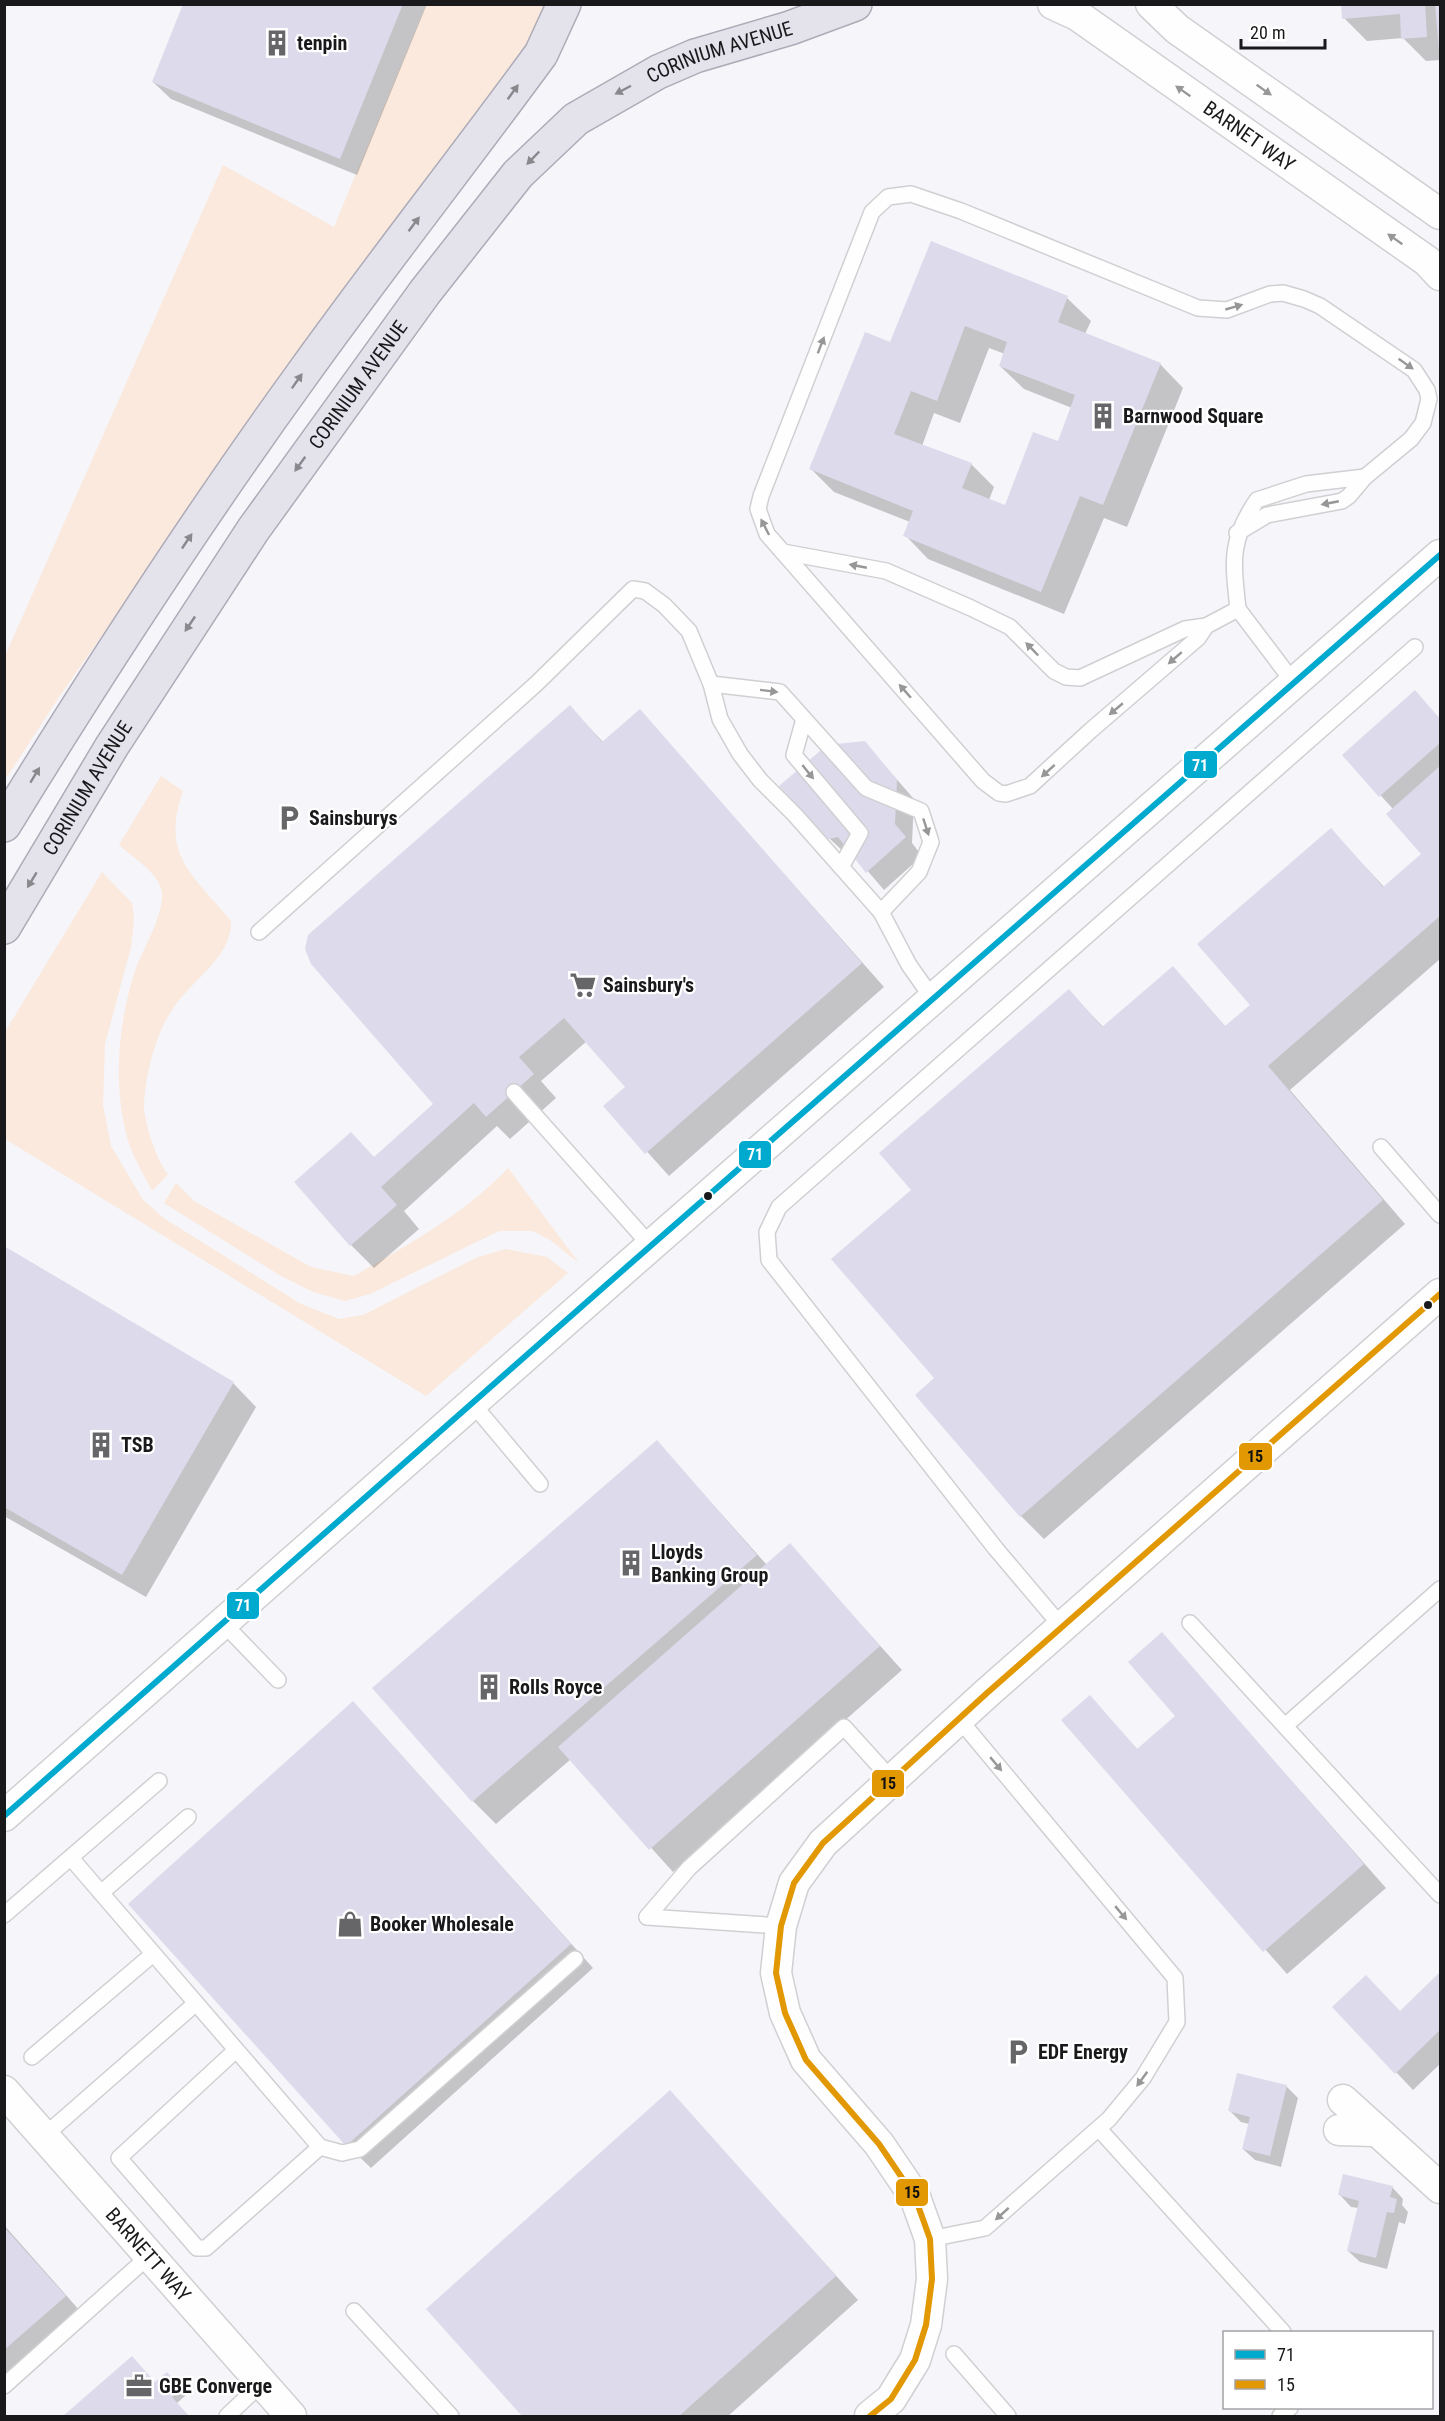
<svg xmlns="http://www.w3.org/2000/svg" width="1445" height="2421" viewBox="0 0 1445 2421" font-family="'Roboto Condensed',sans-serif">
<rect width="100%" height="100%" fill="#f6f5f9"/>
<g fill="#fae9dc">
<path d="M426,5H544L533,33L515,62L310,338L59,697L5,780V656L223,165L334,227Z"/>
<path d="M161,776L183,791C160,856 193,875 231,921C232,958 190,981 172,1010C155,1035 145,1076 144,1106C144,1122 157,1162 168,1174L152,1191C144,1174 132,1156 127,1137C113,1084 118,1026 134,974C142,949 161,923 162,896C163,875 133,858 119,845Z"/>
<path d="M102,872L132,903L134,919L131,947L105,1044L103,1105L111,1146L143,1200L165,1219L301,1304L339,1319L363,1315L478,1257L506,1249L547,1257L568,1273L426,1396L5,1139V1032Z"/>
<path d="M508,1168L579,1263L550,1240L533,1231H499L370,1294L345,1301L313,1292L281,1276L164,1203L176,1183L194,1201L311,1267L354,1276C408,1245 466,1213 508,1168Z"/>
</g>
<g fill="#0003" fill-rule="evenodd">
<path d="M185,4H427L357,175L171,99L153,82Z"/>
<path d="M1343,4H1440V60L1426,61L1403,38L1367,41L1344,18Z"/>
<path d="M1067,298L1091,321L1085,334L1160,364L1183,388L1127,527L1104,518L1064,614L928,559L905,535L910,522L834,492L811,469L891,344ZM989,348L1005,354L1000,366L1024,389L1072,408L1058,443L1006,507L989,500L994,487L971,464L922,446L934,413L960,423Z"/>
<path d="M1415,692L1440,719V959L1290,1090L1405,1224L1044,1539L1021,1516L936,1378L913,1190L1069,991L1104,1028L1173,968L1226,1027L1252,1005L1331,830L1385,888L1423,855L1393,809L1344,755Z"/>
<path d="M570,707L604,743L640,711L884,987L669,1176L606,1106L627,1088L587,1041L541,1081L556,1098L510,1139L497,1126L404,1211L419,1229L374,1268L351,1245L375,1158L436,1104Z"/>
<path d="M864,742L914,799L912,843L922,856L884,890L853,854L847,855L829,838Z"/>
<path d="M4,1248L233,1383L256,1407L146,1597L4,1516Z"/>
<path d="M657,1442L767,1565L789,1545L902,1670L673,1872L571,1759L496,1824L473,1801Z"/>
<path d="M1162,1634L1386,1888L1287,1974L1063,1720L1090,1697L1138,1750L1177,1716Z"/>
<path d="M376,1727L593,1968L371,2168L347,2145Z"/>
<path d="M1440,1974V2064L1413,2090L1396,2072L1400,2012Z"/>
<path d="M1286,2086L1298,2098L1281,2167L1255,2160L1243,2149L1249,2124L1241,2122L1230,2111Z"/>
<path d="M670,2092L858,2300L728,2416H524L428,2309Z"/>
<path d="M1392,2187L1403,2199L1402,2205L1408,2212L1405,2224L1399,2222L1387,2269L1360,2262L1348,2251L1359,2208L1351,2207L1340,2195Z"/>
<path d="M4,2225L88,2320L4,2394Z"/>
<path d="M132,2358L156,2384L167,2374L186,2395L176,2404L187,2416H65Z"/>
</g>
<g fill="#dddaec" fill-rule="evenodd">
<path d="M183,4H403L340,159L152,82Z"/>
<path d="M1341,4H1425L1427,37L1401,39L1400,14L1342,19Z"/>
<path d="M1435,4H1440V51H1439Z"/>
<path d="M931,241L1068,296L1058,322L1161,363L1103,505L1080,496L1041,592L903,536L913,511L809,469L865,332L890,342ZM965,326L1007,342L999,366L1075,395L1058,441L1033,432L1005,505L962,488L972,463L894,434L911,391L937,401Z"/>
<path d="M1415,690L1440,719V743L1379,797L1342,755Z"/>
<path d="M570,705L602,742L640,709L862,963L645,1154L603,1106L625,1087L564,1018L519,1057L534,1074L486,1117L474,1103L381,1187L397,1205L350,1246L294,1182L351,1132L374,1157L433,1104L311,964L305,949L308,935Z"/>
<path d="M865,741L897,780L895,824L906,837L866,873L838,837L828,839L779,786L827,745Z"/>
<path d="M1440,766V916L1268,1066L1383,1200L1020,1517L915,1395L934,1378L831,1259L911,1190L879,1153L1069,989L1102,1027L1173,966L1225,1026L1250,1005L1197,944L1331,828L1383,887L1421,854L1386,814Z"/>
<path d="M4,1246L234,1382L122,1575L4,1507Z"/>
<path d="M657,1440L757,1555L472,1802L372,1688Z"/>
<path d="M790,1543L880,1646L649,1850L558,1747Z"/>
<path d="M1162,1632L1364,1864L1263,1952L1061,1720L1090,1695L1137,1749L1175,1716L1128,1662Z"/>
<path d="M353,1701L571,1944L346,2146L128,1904Z"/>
<path d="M1440,1972V2030L1395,2074L1332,2007L1366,1975L1400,2011Z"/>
<path d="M1237,2073L1287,2085L1270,2156L1242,2149L1250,2117L1228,2111Z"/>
<path d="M670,2090L836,2276L679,2416H522L426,2309Z"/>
<path d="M1343,2174L1393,2186L1390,2197L1397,2199L1394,2213L1387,2212L1376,2258L1347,2251L1359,2201L1338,2195Z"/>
<path d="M4,2227L66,2296L4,2350Z"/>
<path d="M132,2356L155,2382L167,2372L182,2389L172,2397L189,2416H63Z"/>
</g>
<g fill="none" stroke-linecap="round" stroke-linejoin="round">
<g stroke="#d0d0d3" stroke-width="18">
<g id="service">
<path d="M783,552L886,571L971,608L1010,627L1054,671L1066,677L1080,678L1185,629L1206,626L1238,609C1233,562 1229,541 1257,500L1306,484L1365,477"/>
<path d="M1238,609L1294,683"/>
<path d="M1206,626L1198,638L1090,731L1030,786L1006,794L999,793L983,781L767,534L758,509L761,496L872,212L888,197L911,194L961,211L1198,308L1227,310L1270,294L1283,293L1304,299L1320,306L1414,370L1427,390L1429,399L1423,423L1411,439L1365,477L1349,496L1342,501L1267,515L1237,533"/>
<path d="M711,684L780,692L866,788L921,811L931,842L919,872L881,912"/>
<path d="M804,719L794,755L860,833L841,867"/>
<path d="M259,932L536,684L633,589L645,591L664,605L689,631L711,684L720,719L740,754L760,780L795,815L881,912L909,965L933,999"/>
<path d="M514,1092L651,1246"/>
<path d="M1381,1147L1440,1215"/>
<path d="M472,1403L540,1484"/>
<path d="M223,1623L278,1680"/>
<path d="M1190,1623L1440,1895"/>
<path d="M1062,1627L996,1549L769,1260L767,1232L779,1207L1415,647"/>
<path d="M1285,1726L1440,1589"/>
<path d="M71,1858L320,2147L206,2248H197L119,2158L236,2050"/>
<path d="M101,1893L188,1817"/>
<path d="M4,1915L159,1781"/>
<path d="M647,1917L689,1868L844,1727L892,1780"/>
<path d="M647,1917L781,1926"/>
<path d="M32,2057L153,1954"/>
<path d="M1099,2129L1283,2332"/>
<path d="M44,2136L195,2004"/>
<path d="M320,2147L342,2153L360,2149L575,1959"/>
<path d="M930,2239L985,2228L1109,2119L1143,2078L1177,2022L1175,1978L959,1719"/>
<path d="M354,2311L451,2416"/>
<path d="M954,2354L1008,2416"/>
<path d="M4,2386L149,2256"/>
<path d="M227,2416L262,2383"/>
<path d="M1280,2416L1290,2408"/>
</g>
</g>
<g stroke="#d0d0d3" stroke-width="33">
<g id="minor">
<path id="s1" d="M1053,4L1077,15L1427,261L1440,275"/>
<path d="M1151,4L1177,29L1440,214"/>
<path d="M4,1816L622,1271L1440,555"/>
<path id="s2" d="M4,2091L291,2416"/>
<path d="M1343,2100L1440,2188"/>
<path d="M1339,2130L1375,2131"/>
<path d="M870,2416L891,2399L915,2360L926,2325L932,2279L930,2239L915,2197L879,2144L806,2060L785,2013L776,1973L781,1926L794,1883L823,1843L987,1693L1440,1294"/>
</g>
</g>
<g stroke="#adabb7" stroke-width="36">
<g id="trunk">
<path d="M4,825C98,672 196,521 301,376C379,267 462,162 541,54L564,4"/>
<path id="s3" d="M4,927L112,746L253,530L425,292L518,174L576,119L658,72L695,56L790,28L855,4"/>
</g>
</g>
<use href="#service" stroke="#fefefe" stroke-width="15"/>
<use href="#minor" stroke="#fefefe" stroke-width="30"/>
<use href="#trunk" stroke="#e4e2eb" stroke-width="33"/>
<g stroke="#fff" stroke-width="10">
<path id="bus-1" d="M4,1816L622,1271L1440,555"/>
</g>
<g stroke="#fff" stroke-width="10">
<path id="bus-2" d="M870,2416L891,2399L915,2360L926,2325L932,2279L930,2239L915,2197L879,2144L806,2060L785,2013L776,1973L781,1926L794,1883L823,1843L987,1693L1440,1294"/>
</g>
<use href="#bus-1" stroke="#00a9ce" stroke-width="6"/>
<use href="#bus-2" stroke="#e19803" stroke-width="6"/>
</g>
<defs><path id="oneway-solid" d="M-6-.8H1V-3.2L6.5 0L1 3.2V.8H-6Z" transform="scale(1.5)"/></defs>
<g fill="#89888d">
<use href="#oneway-solid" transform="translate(623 90) rotate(152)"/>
<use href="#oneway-solid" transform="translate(513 92) rotate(-54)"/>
<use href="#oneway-solid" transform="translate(533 158) rotate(134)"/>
<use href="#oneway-solid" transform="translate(414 224) rotate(-53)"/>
<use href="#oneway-solid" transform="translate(297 381) rotate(-55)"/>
<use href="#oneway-solid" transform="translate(300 464) rotate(126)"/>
<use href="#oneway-solid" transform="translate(187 541) rotate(-56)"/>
<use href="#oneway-solid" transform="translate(190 624) rotate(124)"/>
<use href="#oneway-solid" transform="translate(35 775) rotate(-59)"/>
<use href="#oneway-solid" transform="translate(32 880) rotate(121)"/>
</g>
<g fill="#979798">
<use href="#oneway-solid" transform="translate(1264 90) rotate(35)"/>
<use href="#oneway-solid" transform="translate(1183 91) rotate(-145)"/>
<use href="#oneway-solid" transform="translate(1395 239) rotate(-145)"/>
<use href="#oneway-solid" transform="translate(1234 307) rotate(-16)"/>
<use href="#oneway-solid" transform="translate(821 345) rotate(-69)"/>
<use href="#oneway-solid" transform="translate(1406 364) rotate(35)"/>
<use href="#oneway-solid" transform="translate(1330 503) rotate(169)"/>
<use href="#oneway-solid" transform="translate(765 527) rotate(-117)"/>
<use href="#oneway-solid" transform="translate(858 566) rotate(-169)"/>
<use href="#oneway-solid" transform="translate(1032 649) rotate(-134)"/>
<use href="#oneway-solid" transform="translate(1175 658) rotate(139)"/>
<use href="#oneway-solid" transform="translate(769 691) rotate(7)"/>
<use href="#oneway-solid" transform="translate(905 691) rotate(-131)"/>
<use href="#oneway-solid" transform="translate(1116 709) rotate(140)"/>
<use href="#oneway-solid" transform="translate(1048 771) rotate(138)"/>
<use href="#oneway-solid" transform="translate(808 772) rotate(51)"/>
<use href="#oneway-solid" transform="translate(926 827) rotate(72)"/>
<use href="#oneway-solid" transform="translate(996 1764) rotate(50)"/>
<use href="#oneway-solid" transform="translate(1121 1913) rotate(50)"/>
<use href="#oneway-solid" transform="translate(1142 2079) rotate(126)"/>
<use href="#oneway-solid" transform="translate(1002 2214) rotate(138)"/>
</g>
<defs>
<g id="building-bare" transform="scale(2.07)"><path d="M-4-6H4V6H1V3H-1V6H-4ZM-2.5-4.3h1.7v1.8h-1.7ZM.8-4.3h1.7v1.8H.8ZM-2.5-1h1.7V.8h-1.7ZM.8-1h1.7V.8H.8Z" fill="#666669" stroke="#fff" stroke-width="2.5" paint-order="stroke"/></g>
<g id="parking-bare" transform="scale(2.07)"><path d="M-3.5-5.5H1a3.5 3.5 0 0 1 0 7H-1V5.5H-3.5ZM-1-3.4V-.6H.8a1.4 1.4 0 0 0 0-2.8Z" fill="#666669" stroke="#fff" stroke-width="2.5" paint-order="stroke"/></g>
<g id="supermarket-bare" transform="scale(2.07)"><path d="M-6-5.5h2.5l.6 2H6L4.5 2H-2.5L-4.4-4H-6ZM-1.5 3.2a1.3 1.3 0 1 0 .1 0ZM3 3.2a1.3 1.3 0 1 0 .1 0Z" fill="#666669" stroke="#fff" stroke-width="2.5" paint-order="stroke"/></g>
<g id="shop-bare" transform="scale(2.07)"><path d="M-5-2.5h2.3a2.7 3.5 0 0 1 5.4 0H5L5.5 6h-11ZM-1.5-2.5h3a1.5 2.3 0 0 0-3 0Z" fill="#666669" stroke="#fff" stroke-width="2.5" paint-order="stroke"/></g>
<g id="office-bare" transform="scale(2.07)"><path d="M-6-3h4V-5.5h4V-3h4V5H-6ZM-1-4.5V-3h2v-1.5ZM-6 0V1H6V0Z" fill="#666669" stroke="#fff" stroke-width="2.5" paint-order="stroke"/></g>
</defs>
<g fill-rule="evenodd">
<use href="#building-bare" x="277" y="43"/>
<use href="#building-bare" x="1103" y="416"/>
<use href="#parking-bare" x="289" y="818"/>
<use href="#supermarket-bare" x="583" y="985"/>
<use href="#building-bare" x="101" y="1445"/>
<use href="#building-bare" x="631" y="1563"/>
<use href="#building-bare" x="489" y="1687"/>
<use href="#shop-bare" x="350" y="1924"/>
<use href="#parking-bare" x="1018" y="2052"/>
<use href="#office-bare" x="139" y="2386"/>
</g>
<g fill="#19191b" stroke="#fff" stroke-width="2">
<circle cx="708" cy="1196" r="5"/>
<circle cx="1428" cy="1305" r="5"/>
</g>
<g text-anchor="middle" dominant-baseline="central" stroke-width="4.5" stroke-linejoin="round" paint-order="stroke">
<g font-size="20" font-weight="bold" fill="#19191b" stroke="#fff" text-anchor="start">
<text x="297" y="43">tenpin</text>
<text x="1123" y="416">Barnwood Square</text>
<text x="309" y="818">Sainsburys</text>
<text x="603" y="985">Sainsbury's</text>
<text x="121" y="1445">TSB</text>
<text x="651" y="1552">Lloyds<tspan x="651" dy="23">Banking Group</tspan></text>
<text x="509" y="1687">Rolls Royce</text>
<text x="370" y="1924">Booker Wholesale</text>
<text x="1038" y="2052">EDF Energy</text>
<text x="159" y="2386">GBE Converge</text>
</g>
<g font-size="20" fill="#19191b" stroke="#fff">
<text stroke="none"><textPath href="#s3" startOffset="1152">CORINIUM AVENUE</textPath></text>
<text stroke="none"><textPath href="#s1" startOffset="237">BARNET WAY</textPath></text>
<text stroke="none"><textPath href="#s3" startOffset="648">CORINIUM AVENUE</textPath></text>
<text stroke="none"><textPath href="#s3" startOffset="162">CORINIUM AVENUE</textPath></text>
<text stroke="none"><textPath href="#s2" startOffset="218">BARNETT WAY</textPath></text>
</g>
</g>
<g stroke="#fff" stroke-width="2">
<rect x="1183" y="750" width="35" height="29" rx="6" fill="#00a9ce"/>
<rect x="738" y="1140" width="34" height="29" rx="6" fill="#00a9ce"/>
<rect x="1238" y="1442" width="35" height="29" rx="6" fill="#e19803"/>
<rect x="226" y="1591" width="34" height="29" rx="6" fill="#00a9ce"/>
<rect x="871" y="1769" width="34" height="29" rx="6" fill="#e19803"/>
<rect x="895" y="2178" width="34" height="29" rx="6" fill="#e19803"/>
</g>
<g font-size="16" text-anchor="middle" font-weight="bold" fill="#fff">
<text x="1200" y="771">71</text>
<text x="755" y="1160">71</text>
<text x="243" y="1611">71</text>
</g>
<g font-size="16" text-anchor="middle" font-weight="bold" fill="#111">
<text x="1255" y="1462">15</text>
<text x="888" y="1789">15</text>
<text x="912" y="2198">15</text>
</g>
<rect width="1445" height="2421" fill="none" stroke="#19191b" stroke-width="12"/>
<rect x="1223" y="2331" width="210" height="78" fill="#ffffff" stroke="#a3a3a4" stroke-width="1.5"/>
<rect x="1235" y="2350" width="30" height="9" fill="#00a9ce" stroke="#a3a3a4" stroke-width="1.5"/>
<text x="1277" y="2361" font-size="18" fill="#19191b">71</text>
<rect x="1235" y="2380" width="30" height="9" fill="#e19803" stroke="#a3a3a4" stroke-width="1.5"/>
<text x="1277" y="2391" font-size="18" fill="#19191b">15</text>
<path d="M1241 39v9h84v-9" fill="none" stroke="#19191b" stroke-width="3"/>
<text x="1250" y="39" font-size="18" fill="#19191b" stroke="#ffffff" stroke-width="4.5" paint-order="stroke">20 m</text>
</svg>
